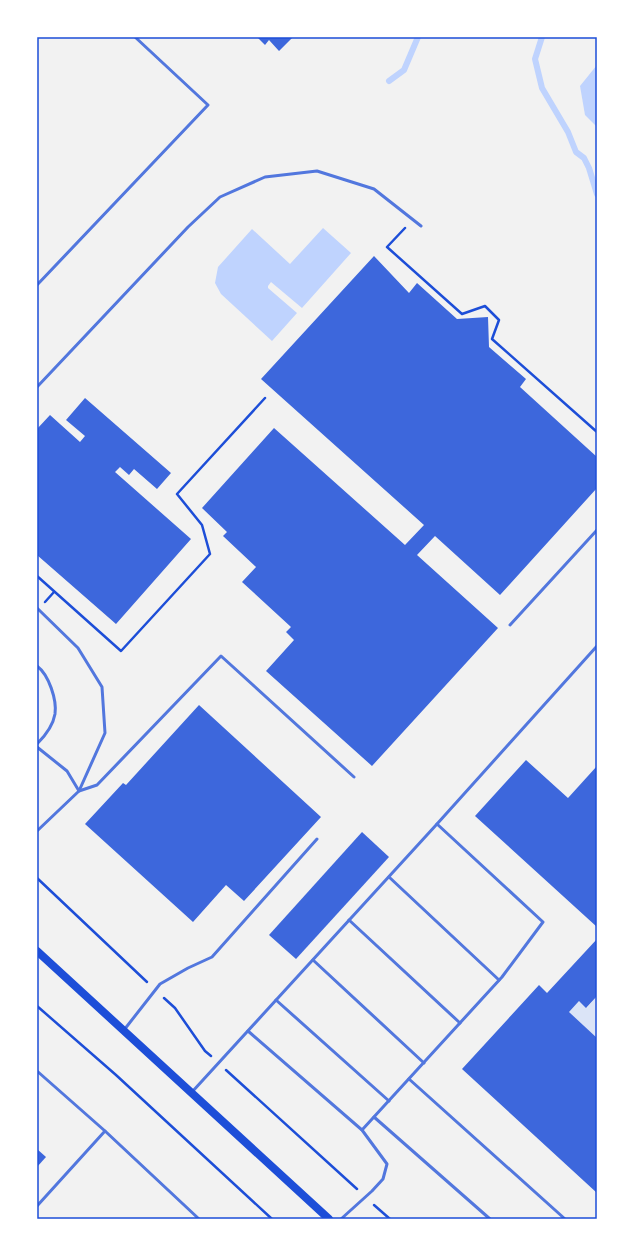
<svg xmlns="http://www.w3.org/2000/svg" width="634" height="1256" viewBox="0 0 634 1256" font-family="Raleway,sans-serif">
<rect width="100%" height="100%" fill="#f2f2f2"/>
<path fill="#dbe4f7" d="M597,996V1038L569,1012L579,1001L587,1008Z"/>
<g fill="#bfd3fe">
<path d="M597,65V127L585,115L580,86Z"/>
<path d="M323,228L351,253L302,308L271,282L268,286V288L297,313L272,341L221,294L215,283L218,267L252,229L290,264Z"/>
</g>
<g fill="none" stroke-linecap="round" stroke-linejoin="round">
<g stroke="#bfd3fe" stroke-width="6">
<path d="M542,37L535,59L542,88L568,132L576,152L584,158L589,168L597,194"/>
<path d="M389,81L404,70L418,37"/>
</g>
</g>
<g fill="#3d67dc">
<path d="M257,37H293L279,51L269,40L265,45Z"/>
<path d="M374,256L409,293L417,283L457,319L488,317L489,347L526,379L520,387L597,457V488L500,595L435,536L417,555L498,628L372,766L266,671L294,640L286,632L291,627L242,582L256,567L223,536L227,532L202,508L274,428L405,545L424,525L261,379Z"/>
<path d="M85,398L171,473L157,489L134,469L129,475L120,467L115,472L191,539L116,624L37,555V429L50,415L80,442L85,436L66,420Z"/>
<path d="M199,705L321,817L244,901L226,885L193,922L85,824L123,783L126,785Z"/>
<path d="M526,760L568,798L597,766V927L475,816Z"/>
<path d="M362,832L389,857L296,959L269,935Z"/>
<path d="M597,939V996L586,1008L579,1001L569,1012L597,1038V1193L462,1069L539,985L547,993Z"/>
<path d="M37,1149L46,1157L37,1167Z"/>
</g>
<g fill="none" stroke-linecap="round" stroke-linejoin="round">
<g stroke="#1d4ed8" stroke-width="2.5">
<path d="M405,228L387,247L462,314L485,306L499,320L492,339L597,432"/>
<path d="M37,576L121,651L210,554L202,525L177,494L265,398"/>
<path d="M45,602L54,592"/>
<path d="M37,878L147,982"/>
<path d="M164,998L175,1008L205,1051L211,1056"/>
<path d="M37,1006L116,1075L272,1219"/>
<path d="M226,1070L357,1189"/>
<path d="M374,1205L390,1219"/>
</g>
<g stroke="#5277de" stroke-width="3">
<path d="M37,285L208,105L135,37"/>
<path d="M37,387L188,227L220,197L265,177L317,171L374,189L421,226"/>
<path d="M37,608L78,648L102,687L105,733L79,791L37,831"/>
<path d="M510,625L597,530"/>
<path d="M37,666C49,675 57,700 55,714C53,726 45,736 37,744"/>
<path d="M37,747L67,771L79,791L97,785L221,656L354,777"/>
<path d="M389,877L499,980"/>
<path d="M349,920L460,1023"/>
<path d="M313,960L424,1063"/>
<path d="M276,1000L389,1101"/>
<path d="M124,1030L160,984L188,968L212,957L317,839"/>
<path d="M248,1031L362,1130L387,1164L383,1179L372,1191L341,1219"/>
<path d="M37,1071L105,1131L37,1206"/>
<path d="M409,1079L565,1219"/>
<path d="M192,1092L437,824L597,646"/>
<path d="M374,1117L490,1219"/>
<path d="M362,1130L502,977L543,922L437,824"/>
<path d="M105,1131L199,1219"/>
</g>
<path stroke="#1d4ed8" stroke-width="8" d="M37,951L329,1219"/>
</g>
<rect width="634" height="1256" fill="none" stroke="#ffffff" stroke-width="76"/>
<rect x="38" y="38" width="558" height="1180" fill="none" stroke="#1d4ed8" stroke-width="1.5"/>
</svg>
